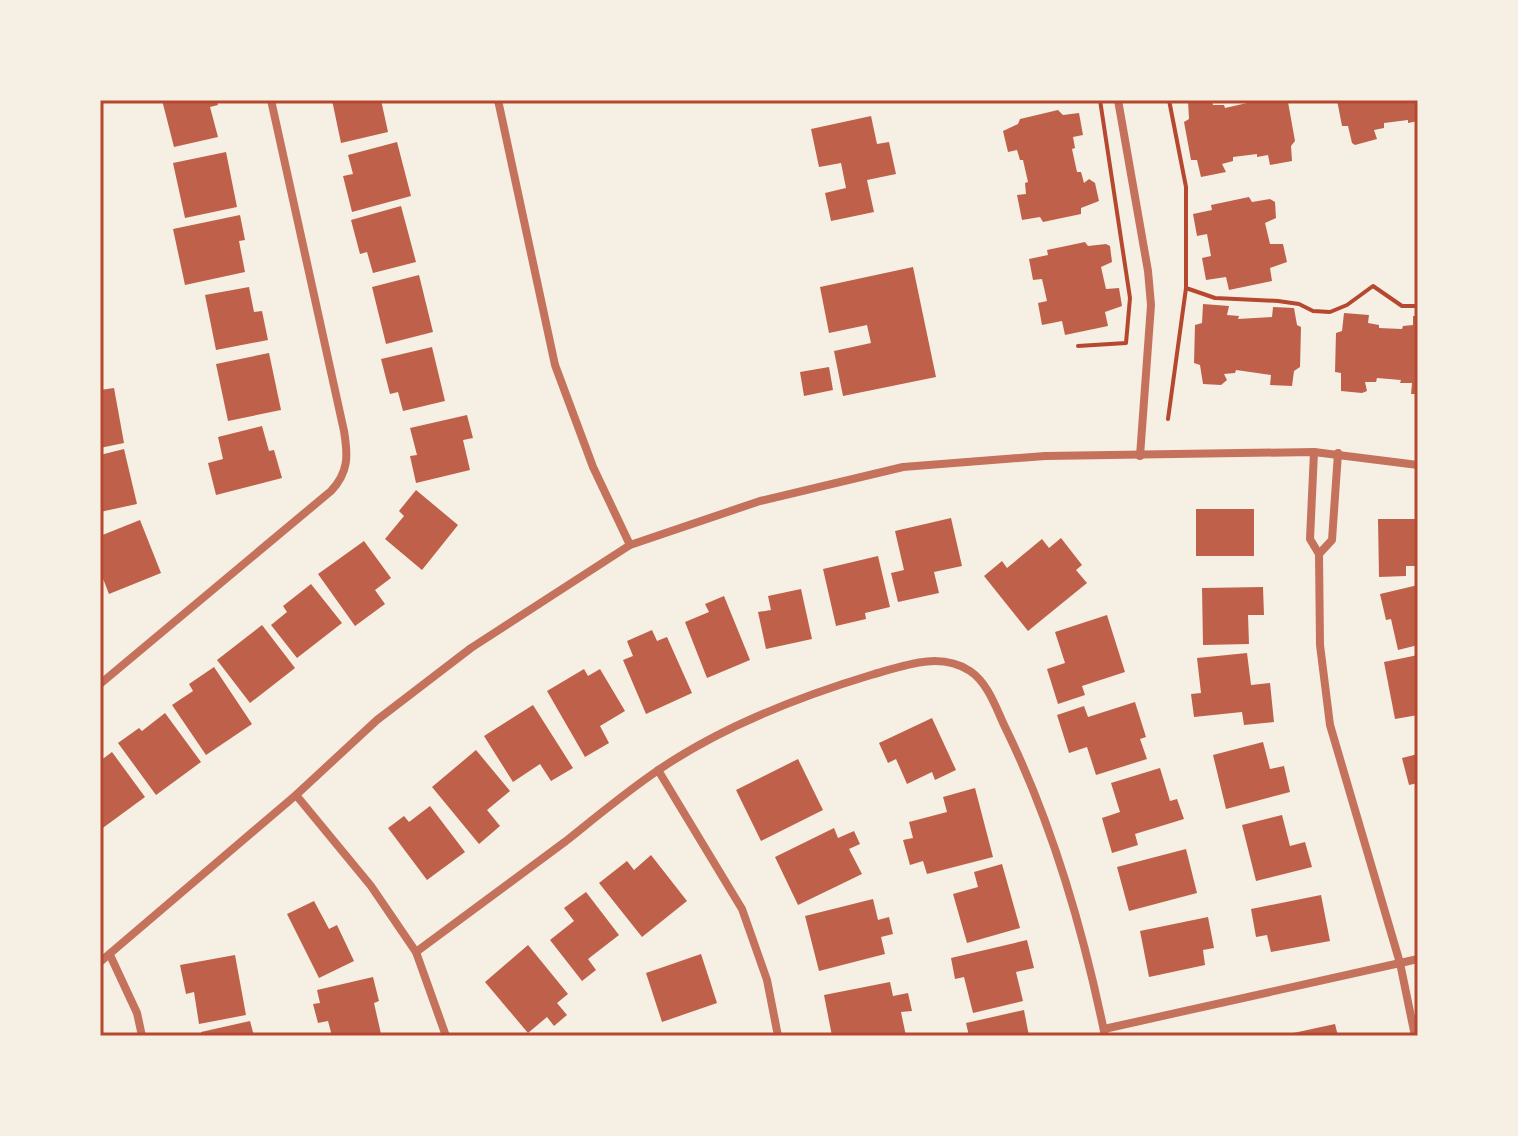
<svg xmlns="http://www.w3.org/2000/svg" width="1518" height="1136" viewBox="0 0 1518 1136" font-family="'Open Sans',sans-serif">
<rect width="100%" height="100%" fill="#f6efe4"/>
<g fill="#bf614a">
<path d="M162,100H217L218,105L210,107L218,137L174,147Z"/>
<path d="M332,100H381L388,132L341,143Z"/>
<path d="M1212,100L1213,105H1224L1225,108L1247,103L1249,100L1288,102L1295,141L1291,146L1292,161L1270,165L1268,155L1257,157V154L1233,157V161L1222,164L1226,172L1201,177L1197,160H1191L1184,122L1189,119L1188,101Z"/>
<path d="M1337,100H1418V121L1408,123V120L1384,123V128L1374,130L1377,139L1355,145L1352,143L1348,126H1342Z"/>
<path d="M1058,110L1063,115L1079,113L1083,135L1073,137L1075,148L1072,149L1077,172H1081L1084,183L1089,179L1095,183L1099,201L1081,208V214L1043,222L1040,217L1022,220L1017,195L1026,194L1025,183L1028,182L1023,160H1020L1017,150L1008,152L1003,131L1018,124L1020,119Z"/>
<path d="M871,116L877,144L889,142L896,174L867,180L874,212L831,221L825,193L846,188L841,163L819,167L811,129Z"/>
<path d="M397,142L411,196L352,212L343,176L353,174L348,155Z"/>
<path d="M226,152L237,207L185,218L173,163Z"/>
<path d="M1249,197L1252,202L1270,199L1275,202L1276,218L1265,223L1270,244H1283L1287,262L1270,268L1272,281L1229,290L1226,277L1206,280L1202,258L1211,256L1207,234L1197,236L1193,214L1212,210L1211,205Z"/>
<path d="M401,206L416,262L373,273L367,252L360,254L351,220Z"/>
<path d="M240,215L245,240L239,241L245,272L185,285L173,229Z"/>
<path d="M1085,242L1088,246L1106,244L1110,246L1112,262L1101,267L1106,289L1119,288L1122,306L1105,312L1108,326L1065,335L1062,321L1042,325L1038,303L1047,301L1042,279L1033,280L1029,259L1048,255L1047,250Z"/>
<path d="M913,267L936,377L843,396L834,351L871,343L867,325L829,333L820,287Z"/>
<path d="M419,275L433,332L386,344L372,287Z"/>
<path d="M249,287L254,312L262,311L268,340L216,350L205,295Z"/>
<path d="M1203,304L1229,306L1227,315L1239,316L1238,319L1272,317L1273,307L1294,308L1297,325L1301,327L1300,367L1294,371L1292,386L1270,385L1271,375L1236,370L1235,373L1224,374L1227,380L1221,385L1203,384L1200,365L1194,363L1195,325L1202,323Z"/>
<path d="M1344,313L1369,315L1368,323L1379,325V328L1402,329L1403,326L1413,325V316H1418V394H1411L1412,383H1400L1401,380L1377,378L1376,382H1365L1367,391L1362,393L1341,391V373L1335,372L1336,333L1342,331Z"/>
<path d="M432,347L445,401L403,411L398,392L390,394L381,359Z"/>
<path d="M269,353L281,410L228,421L216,364Z"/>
<path d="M829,367L833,390L804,396L800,372Z"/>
<path d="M114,388L124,443L100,448V390Z"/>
<path d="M467,415L473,438L463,440L470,470L416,483L410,456L417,455L410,428Z"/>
<path d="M262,426L269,451L274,450L282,478L216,495L208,463L223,459L218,437Z"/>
<path d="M124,449L137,504L100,512V455Z"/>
<path d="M416,490L458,525L422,570L385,539L404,516L399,511Z"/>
<rect x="1196" y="509" width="58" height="47"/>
<path d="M951,518L962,566L934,572L939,593L898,602L891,573L904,570L895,531Z"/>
<path d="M1378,519H1418V566H1406V576L1379,577Z"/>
<path d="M140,520L161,573L109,594L100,571V536Z"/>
<path d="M1061,538L1082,565L1076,570L1087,583L1028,631L984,576L1002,561L1007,568L1042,539L1049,548Z"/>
<path d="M364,541L391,578L375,590L385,604L355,626L318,574Z"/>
<path d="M878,556L890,607L865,613L866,619L836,626L823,569Z"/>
<path d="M311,584L342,623L297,658L271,625L287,612L283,606Z"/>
<path d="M1418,585V645L1398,650L1391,619L1386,620L1380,594Z"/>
<path d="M1263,587L1264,615H1248L1249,644L1203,645L1202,588Z"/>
<path d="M801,589L812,639L766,649L758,612L771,610L768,596Z"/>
<path d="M724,596L750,660L707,678L685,622L709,612L705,604Z"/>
<path d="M1107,615L1125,672L1082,686L1085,695L1058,704L1047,669L1065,663L1055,632Z"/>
<path d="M262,625L295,668L250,703L217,660Z"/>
<path d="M652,630L657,641L667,637L692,693L646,714L623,660L633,656L627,641Z"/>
<path d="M1247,653L1251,685L1270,683L1274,722L1244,725L1242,712L1194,717L1191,694L1201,693L1197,658Z"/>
<path d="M1418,655V715L1395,719L1384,662Z"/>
<path d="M214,667L252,724L206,755L172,705L193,691L189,684Z"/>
<path d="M584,669L588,676L600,669L625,711L600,726L609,743L585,757L547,691Z"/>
<path d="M1135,702L1146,737L1140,739L1147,759L1096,775L1087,747L1069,753L1057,715L1084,706L1088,717Z"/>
<path d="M533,705L573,768L551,781L540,764L513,782L484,736Z"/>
<path d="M165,713L201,762L156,795L118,743L139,728L142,731Z"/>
<path d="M932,718L956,770L935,780L932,772L907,784L896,759L888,763L879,743Z"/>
<path d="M1263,742L1270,769L1284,766L1290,792L1226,809L1213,755Z"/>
<path d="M476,750L510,791L487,810L500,826L479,844L432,787Z"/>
<path d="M112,752L145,797L100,830V761Z"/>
<path d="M1418,754V783L1409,785L1402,758Z"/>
<path d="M798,759L823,810L761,841L736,790Z"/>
<path d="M1160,768L1170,801L1177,799L1184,819L1135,834L1138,845L1112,853L1102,818L1120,812L1111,783Z"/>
<path d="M975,788L993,857L927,874L923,861L910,865L903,840L913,838L909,822L947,812L943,797Z"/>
<path d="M430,806L465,852L427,880L388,828L404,816L409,822Z"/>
<path d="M1282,815L1290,846L1305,842L1312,867L1256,881L1242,825Z"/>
<path d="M834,828L838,838L854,831L860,844L849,849L862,874L798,905L775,857Z"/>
<path d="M1186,849L1197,893L1129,911L1117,867Z"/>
<path d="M651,855L687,901L642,937L599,883L627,861L634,870Z"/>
<path d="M1002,864L1020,928L967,943L953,894L978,887L974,872Z"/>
<path d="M586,892L619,935L588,959L596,970L582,981L550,940L574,921L564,908Z"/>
<path d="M1321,895L1330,941L1271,952L1267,935L1256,937L1251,909Z"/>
<path d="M873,899L878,920L889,917L893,934L881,937L885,954L819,971L805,916Z"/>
<path d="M314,901L329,929L337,925L354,961L319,978L287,914Z"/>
<path d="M1208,917L1214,948L1203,950L1205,965L1149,977L1140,931Z"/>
<path d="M1027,940L1034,968L1016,972L1023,1001L973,1013L964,977L955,979L951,958Z"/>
<path d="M528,945L568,994L557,1003L567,1015L554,1026L547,1017L528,1033L485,982Z"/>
<path d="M701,954L717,1003L662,1022L646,973Z"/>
<path d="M235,955L246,1015L199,1024L194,992L186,994L180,965Z"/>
<path d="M373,977L379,1001L374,1003L381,1034L332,1036L328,1021L318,1023L313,1004L320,1003L317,990Z"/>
<path d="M890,982L893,996L908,993L912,1011L901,1012L906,1036H832L824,995Z"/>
<path d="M1024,1010L1029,1036H969L966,1023Z"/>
<path d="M250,1021L254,1036H202L201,1032Z"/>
<path d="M1335,1024L1338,1036H1284V1035Z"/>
</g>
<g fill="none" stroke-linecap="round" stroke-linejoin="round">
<g stroke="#b5482f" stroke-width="4">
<path d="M1186,288L1215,298L1278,301L1299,304L1313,311L1330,312L1347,305L1373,286L1402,306H1418"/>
<path d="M1078,346L1126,343L1130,298L1100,100"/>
<path d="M1168,419L1186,288V187L1169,100"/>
</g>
<g stroke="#c5725c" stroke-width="8">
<path d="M498,100L555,365L593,467L630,545"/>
<path d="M1118,100L1148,271L1151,305L1140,456"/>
<path d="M1314,452L1310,539L1319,554L1320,645L1330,725L1400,963L1415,1036"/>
<path d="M1319,554L1332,540L1338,453"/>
<path d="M100,684L331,491C349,472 348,455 344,431L271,100"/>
<path d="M658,770L742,909L767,980L778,1036"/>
<path d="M296,795L371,886L416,952L446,1036"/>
<path d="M416,952C466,915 516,878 566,841C596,817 626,792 657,771C721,727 798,697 871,675C903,666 939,651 970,671C988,683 996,708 1005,727C1053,825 1083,929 1105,1036"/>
<path d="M110,955L137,1013L142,1036"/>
<path d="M100,962L296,795L377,720L471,648L630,545L760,501L903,467L1045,456L1314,452L1418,465"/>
<path d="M1104,1029L1418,959"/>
</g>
</g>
<rect width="1518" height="1136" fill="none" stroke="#f6efe4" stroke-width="204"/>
<rect x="102" y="102" width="1314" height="932" fill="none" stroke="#b5482f" stroke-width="3"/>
</svg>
